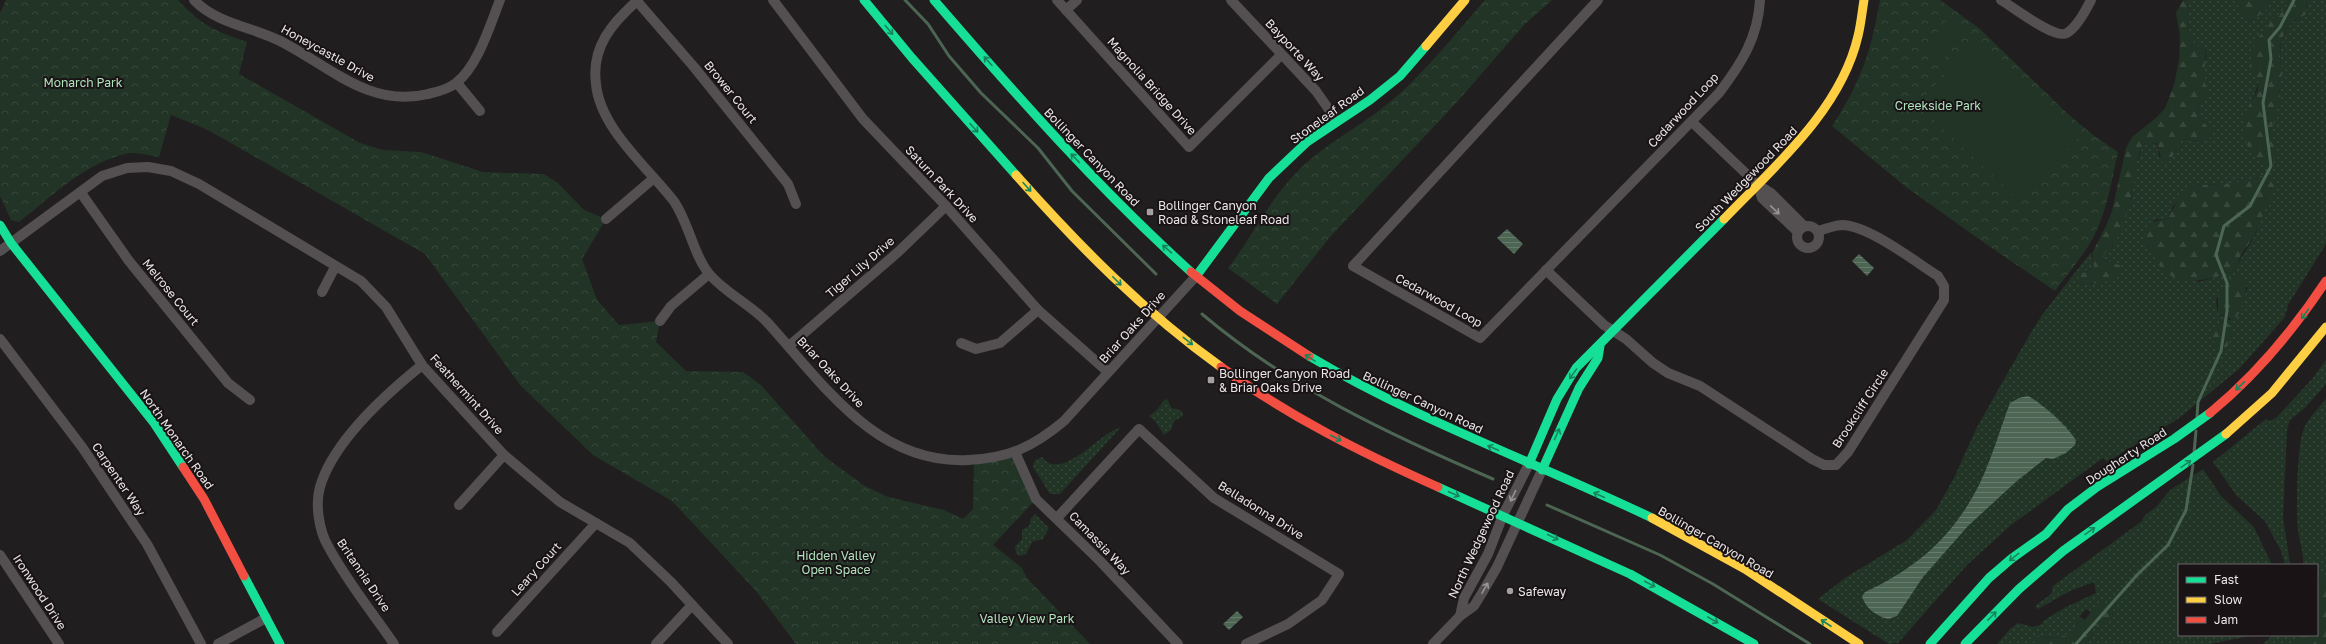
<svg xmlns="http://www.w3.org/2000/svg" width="2326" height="644" viewBox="0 0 2326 644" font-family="'Golos Text',sans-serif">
<defs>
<pattern id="grass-dots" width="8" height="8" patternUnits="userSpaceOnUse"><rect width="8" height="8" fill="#213426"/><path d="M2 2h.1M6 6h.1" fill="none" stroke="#37483b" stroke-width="1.8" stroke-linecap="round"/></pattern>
<pattern id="forest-firs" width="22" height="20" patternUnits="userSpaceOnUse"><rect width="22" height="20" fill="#213426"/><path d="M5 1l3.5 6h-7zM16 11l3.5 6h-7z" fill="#37483b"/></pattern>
<pattern id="park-crowns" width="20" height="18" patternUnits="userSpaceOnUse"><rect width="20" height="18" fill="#213426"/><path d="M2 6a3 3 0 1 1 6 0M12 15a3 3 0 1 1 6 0" fill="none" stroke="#37483b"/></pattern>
<pattern id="water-rules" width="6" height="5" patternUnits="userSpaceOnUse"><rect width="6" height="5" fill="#4d6553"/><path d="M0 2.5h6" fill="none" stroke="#677b6c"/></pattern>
</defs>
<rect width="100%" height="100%" fill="#211e1f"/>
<g fill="url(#grass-dots)" fill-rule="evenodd">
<path d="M2184,0H2234L2251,22L2268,8L2269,0H2289C2286,13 2278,13 2270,22C2264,29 2263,34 2255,40L2259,82L2243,125L2252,153L2272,162L2274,160L2271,130L2280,92L2278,83L2283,73C2277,51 2280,25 2304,16L2307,5V0H2326V244L2288,305L2285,317L2239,369L2178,419L2107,462L2103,458L2011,525L1967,565L1898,643L1889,644L1818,599L1845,578L1907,540L1936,510L1954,478L1977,427L2027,339L2042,315L2091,252L2094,268C2086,270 2080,273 2078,282L2081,285L2095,283L2120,265L2106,261L2103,258L2105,250L2113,245L2132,198L2136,163L2143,145L2150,142L2158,145L2159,157L2171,159L2181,140L2187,139L2204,143L2211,131L2199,117L2198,104L2207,98L2203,82V66L2207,56L2205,49C2178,38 2194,20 2187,1ZM2261,176C2261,198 2264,219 2253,239C2246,251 2240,257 2235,271L2199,282L2160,265L2144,240L2154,220L2168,218L2173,206L2192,186L2245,182ZM2248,287L2239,309L2230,320L2218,313L2216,302L2218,294Z"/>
<path d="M2326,360V384L2306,407L2290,420L2287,430L2283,517L2290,564L2285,565L2281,551L2265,521L2236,495L2213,462L2266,419L2270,421L2276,418L2312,379Z"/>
<path d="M1165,399L1168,400C1173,413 1171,406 1182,411L1183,416L1174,421L1171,430L1164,435L1155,421L1149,416L1156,411Z"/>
<path d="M2326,399V577L2317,578V565H2303C2304,552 2299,542 2298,529C2296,509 2297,449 2303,431C2307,419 2318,409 2326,399Z"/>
<path d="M1120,428L1060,494H1050L1033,467L1035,460L1042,457C1062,484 1103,429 1120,428Z"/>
<path d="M2203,469L2221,496L2254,527L2272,565H2179V635H2255L2210,644H2088L2094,625L2107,623L2113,613L2093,609L2091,612L2086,609L2080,616L2078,615C2077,619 2078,621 2077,624C2073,640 2049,638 2037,636L2034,644H1997L2010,629L2018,623L2033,627L2042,624L2043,621L2064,608L2096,593L2094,582L2070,591L2038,609L2035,606L2051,594L2053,586C2082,564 2113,543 2142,521L2144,516L2156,507L2170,490Z"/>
<path d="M1035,514L1049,528L1043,539L1032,542L1026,554L1020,556L1016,553L1015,547L1022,539V530L1029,526L1031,518Z"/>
<path d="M2273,635H2301L2296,640V644H2263Z"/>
</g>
<g fill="url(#forest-firs)">
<path d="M2183,0L2187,1C2194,20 2178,38 2205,49C2208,65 2198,78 2210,93L2207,98L2198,104L2199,117L2211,131L2210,138L2204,143L2187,139L2182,140L2171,159L2162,163L2158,144L2150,142L2143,145C2133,162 2136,181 2131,199C2128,211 2123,225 2118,237C2114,246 2106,248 2103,258L2106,261L2120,265V274L2105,282L2081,285L2078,282C2080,273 2086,271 2094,267L2092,253L2106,226L2112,211L2126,148L2132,137L2156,118L2165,108L2174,85L2179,60L2180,36L2176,13Z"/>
<path d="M2234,0H2269L2268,8L2251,22Z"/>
<path d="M2289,0H2307L2306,14C2303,17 2299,17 2295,20C2278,35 2278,54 2283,73L2278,83L2281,99L2271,130L2278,158L2266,164C2250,161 2241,133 2243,120C2247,99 2271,89 2250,66L2255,40C2263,34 2264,29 2270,22C2278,13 2286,13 2289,0Z"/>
<path d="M2261,176L2277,183L2253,238L2241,255L2235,271C2214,278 2183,289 2164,271C2156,263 2151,249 2144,240L2148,223L2168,218L2183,191L2192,186L2245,182Z"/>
<path d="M2238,277L2246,280C2248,290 2241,313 2234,320L2218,313V294L2231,280Z"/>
<path d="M2228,323C2234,332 2231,343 2224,350H2217L2212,335L2213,329L2219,325Z"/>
<path d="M2326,577V644H2296V640L2301,635H2317V578Z"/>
<path d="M2106,603L2112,611V617L2107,623L2094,626L2088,644H2034L2037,636C2053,639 2069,639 2078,624L2075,618L2078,615L2085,620L2093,609Z"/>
</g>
<g fill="url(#park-crowns)">
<path d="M6,0H178C201,25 215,31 247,42L239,74L360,143L383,150L421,152L483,172L544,174L558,183L584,210L606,219L582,259L597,300L619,325L660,321L656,342L686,371L743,372L761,385L824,456L863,485L888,497L944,510L963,519L973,509L974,460L1015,452L1036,499L993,545L1022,568L1027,578L1090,644H796L756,591L672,501L593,455L521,386L425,254L208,130L171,115L159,157C149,156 135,151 125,154C84,164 52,196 19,222L11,220L0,196V13Z"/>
<path d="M1485,0H1552L1524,25L1457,102L1330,237L1277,304L1228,268C1252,237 1268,202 1295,174C1321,146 1355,130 1385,106C1423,76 1453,36 1485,0Z"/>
<path d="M1880,0H1940L1979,28L2068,114L2093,135L2118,152C2112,178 2108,207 2096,232C2086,253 2069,272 2055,291L1983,242L1906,187L1832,126C1861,82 1871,51 1880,0Z"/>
</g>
<g fill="#213426">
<path d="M1947,19L1964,31L1943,60L1926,47Z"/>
<path d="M1979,39L2081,135L2019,200L1917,104Z"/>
<path d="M1011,635L1019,644H1002Z"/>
</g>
<g fill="url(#water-rules)">
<path d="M1507,229L1523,244L1514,254L1497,238Z"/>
<path d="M1859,254L1874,268L1867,276L1852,261Z"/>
<path d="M2028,396C2042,403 2068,427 2076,440L2075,445L2066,453L2053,459L2046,458L2018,480L1968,526L1923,577L1897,616L1888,619C1876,616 1865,608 1862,596L1865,592C1917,568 1954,536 1980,483C1992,458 2000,429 2010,403L2019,398Z"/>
<path d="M1237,611L1243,617L1229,630L1223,624Z"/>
</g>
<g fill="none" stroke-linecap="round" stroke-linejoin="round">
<g stroke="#4d6553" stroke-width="3">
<path d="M905,0L928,24L949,56L981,93L1038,148L1072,191L1156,274"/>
<path d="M1202,314C1288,387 1390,435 1493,479"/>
<path d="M2197,417L2198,402L2221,351L2227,311V283L2216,255L2224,226L2250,206L2271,166L2263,103L2271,59L2269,40L2280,27L2294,0"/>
<path d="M2194,453L2196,431"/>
<path d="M1547,505L1660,555L1713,584L1810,644"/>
<path d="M2076,644L2137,575L2168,545L2186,510L2193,465"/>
</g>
<g stroke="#545051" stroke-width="10">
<path d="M194,0C218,25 255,27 284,43C331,68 371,108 428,94C437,92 449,89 456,83C478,66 490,25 500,0"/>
<path d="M636,0L694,67L788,184L796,204"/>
<path d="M638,0C612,23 591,47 596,84C600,128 647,167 673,200C688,220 694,257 710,275C726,293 749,304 766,321C822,382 875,465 968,460C1009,458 1033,447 1064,421L1197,275"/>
<path d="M773,0L863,119L946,206L1038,310L1108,372"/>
<path d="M1057,0L1189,147L1281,55"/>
<path d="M1231,0L1316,91L1337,121"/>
<path d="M1598,0L1353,266L1480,338L1719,93C1741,64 1758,38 1760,0"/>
<path d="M2001,0C2013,7 2055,40 2067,33C2077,27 2086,10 2091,0"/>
<path d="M1066,10L1077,0"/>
<path d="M457,83L480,111"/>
<path d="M1692,122L1758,185L1771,193L1804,226"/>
<path d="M1758,185L1762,198L1798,232"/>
<path d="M81,193L129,261L228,383L250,400"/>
<path d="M606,219L654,178"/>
<circle cx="1808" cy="237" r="11"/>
<path d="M0,251L102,176L127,168L148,167L171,171L199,184L361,281L386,307L422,365L504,455L560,502L630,543L670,581L728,644"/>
<path d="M1546,270L1604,325L1626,339L1653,363L1668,373L1700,386L1812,459L1824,465H1836L1848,452L1944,300V286L1938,276C1914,261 1870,226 1842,225C1835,225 1826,229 1818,231"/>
<path d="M322,292L335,267"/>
<path d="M660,321L671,306L709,274"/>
<path d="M0,339L82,447L147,544L201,644"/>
<path d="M961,343L976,349L1000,343L1038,310"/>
<path d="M789,346L897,253L946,206"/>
<path d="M1015,452L1036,499L1100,561L1178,644"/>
<path d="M459,505L504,455"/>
<path d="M1057,518L1139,429L1214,498L1339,574L1322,600L1288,624L1246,644"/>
<path d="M0,555L59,644"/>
<path d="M1460,616L1464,598L1488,554L1503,515L1529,464"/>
<path d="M497,632L596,523"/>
<path d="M218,644L266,618"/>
<path d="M394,644C372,612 346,580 328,546C319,531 315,504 320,487C333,442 386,394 422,365"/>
<path d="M656,644L692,605"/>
<path d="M1433,644L1460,616L1474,606L1482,593L1497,567L1542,470"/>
</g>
<g stroke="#16e098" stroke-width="9">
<path d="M864,0L912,58L1016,175"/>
<path d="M934,0C1016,95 1098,188 1191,272"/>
<path d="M0,225L11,243L154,423L183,467"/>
<path d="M1197,275L1269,178L1307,142L1370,100L1400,76L1426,46"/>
<path d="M1309,356C1418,421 1538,463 1652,518"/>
<path d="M1529,464L1557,399L1576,368L1724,219"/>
<path d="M1542,470L1579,388L1598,358L1600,346"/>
<path d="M1438,487L1630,574L1754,644"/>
<path d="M244,576L280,644"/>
<path d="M1930,644L1989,578L2011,559L2046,534L2068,509L2097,487L2174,439L2210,413"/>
<path d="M1965,644L2019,589L2063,551L2226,434"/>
</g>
<g stroke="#ffcf43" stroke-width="9">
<path d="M1426,46L1465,0"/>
<path d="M1016,175C1079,246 1144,312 1221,367"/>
<path d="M1724,219C1774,167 1841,110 1858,36C1861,24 1862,12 1864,0"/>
<path d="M2226,434L2272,393L2326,327"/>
<path d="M1652,518L1745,569L1859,644"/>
</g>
<g stroke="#f24e42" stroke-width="9">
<path d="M1191,272L1240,311L1309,356"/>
<path d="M1221,367C1288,416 1362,453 1438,487"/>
<path d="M2210,413C2256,375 2293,331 2326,281"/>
<path d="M183,467L204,499L244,576"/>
</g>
</g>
<defs><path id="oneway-shaft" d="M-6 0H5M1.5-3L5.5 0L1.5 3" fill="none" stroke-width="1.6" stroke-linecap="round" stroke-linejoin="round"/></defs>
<g stroke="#17845d">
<use href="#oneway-shaft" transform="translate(889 30) rotate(50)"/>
<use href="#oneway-shaft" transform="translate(988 61) rotate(-132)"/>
<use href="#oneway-shaft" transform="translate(974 128) rotate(48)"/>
<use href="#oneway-shaft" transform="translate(1075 158) rotate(-134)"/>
<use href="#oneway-shaft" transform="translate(1027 187) rotate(48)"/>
<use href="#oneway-shaft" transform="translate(1167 249) rotate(-139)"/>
<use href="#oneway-shaft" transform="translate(1117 281) rotate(45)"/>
<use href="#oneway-shaft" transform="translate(2305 314) rotate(126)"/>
<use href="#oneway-shaft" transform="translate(1188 341) rotate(38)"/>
<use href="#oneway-shaft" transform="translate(1310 358) rotate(-148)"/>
<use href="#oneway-shaft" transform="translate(1573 374) rotate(126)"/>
<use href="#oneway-shaft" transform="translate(2240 386) rotate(136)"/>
<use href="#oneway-shaft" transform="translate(1557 434) rotate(-66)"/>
<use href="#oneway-shaft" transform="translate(1336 438) rotate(28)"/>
<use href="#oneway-shaft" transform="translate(1493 448) rotate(-157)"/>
<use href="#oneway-shaft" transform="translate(2186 464) rotate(-35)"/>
<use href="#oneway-shaft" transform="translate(1454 494) rotate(23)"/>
<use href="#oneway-shaft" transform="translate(1599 495) rotate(-156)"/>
<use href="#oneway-shaft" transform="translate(2090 531) rotate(-35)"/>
<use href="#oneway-shaft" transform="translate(1553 537) rotate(25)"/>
<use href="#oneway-shaft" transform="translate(2014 557) rotate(142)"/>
<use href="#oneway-shaft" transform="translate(1650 584) rotate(28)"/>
<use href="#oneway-shaft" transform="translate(1992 616) rotate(-45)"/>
<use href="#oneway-shaft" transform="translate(1713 620) rotate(30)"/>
<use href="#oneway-shaft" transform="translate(1826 623) rotate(-147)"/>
</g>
<g stroke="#989494">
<use href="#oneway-shaft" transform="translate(1775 210) rotate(44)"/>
<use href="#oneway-shaft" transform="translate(1513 496) rotate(116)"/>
<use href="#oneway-shaft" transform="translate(1485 588) rotate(-60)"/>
</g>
<g fill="#a4a0a1" stroke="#191315" stroke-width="1.5">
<rect x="1146" y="208" width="8" height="8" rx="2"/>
<rect x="1207" y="376" width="8" height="8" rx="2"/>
<circle cx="1510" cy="591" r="4"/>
</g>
<g text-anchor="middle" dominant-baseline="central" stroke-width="4" stroke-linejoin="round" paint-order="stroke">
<g font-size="12" fill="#eae6e7" stroke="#191315">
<text transform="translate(1295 50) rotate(47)">Bayporte Way</text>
<text transform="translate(328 53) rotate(29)">Honeycastle Drive</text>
<text transform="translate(1152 86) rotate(48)">Magnolia Bridge Drive</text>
<text transform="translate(731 92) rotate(51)">Brower Court</text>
<text transform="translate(1683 110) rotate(-47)">Cedarwood Loop</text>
<text transform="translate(1327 115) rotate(-36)">Stoneleaf Road</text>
<text transform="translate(1092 157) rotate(46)">Bollinger Canyon Road</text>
<text transform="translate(1746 179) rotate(-46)">South Wedgewood Road</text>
<text transform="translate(942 184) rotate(47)">Saturn Park Drive</text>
<text transform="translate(860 267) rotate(-41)">Tiger Lily Drive</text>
<text transform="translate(171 292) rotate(51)">Melrose Court</text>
<text transform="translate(1439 300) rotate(29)">Cedarwood Loop</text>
<text transform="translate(1132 327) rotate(-48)">Briar Oaks Drive</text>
<text transform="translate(831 372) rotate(47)">Briar Oaks Drive</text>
<text transform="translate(467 394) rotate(48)">Feathermint Drive</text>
<text transform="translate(1423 402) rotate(25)">Bollinger Canyon Road</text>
<text transform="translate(1860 408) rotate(-57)">Brookcliff Circle</text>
<text transform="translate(177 439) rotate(55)">North Monarch Road</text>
<text transform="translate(2126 456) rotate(-33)">Dougherty Road</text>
<text transform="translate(119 479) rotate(56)">Carpenter Way</text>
<text transform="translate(1261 510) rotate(32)">Belladonna Drive</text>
<text transform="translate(1481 534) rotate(-65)">North Wedgewood Road</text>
<text transform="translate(1716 542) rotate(30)">Bollinger Canyon Road</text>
<text transform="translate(1100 543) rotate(46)">Camassia Way</text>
<text transform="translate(536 569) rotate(-48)">Leary Court</text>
<text transform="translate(364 575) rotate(56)">Britannia Drive</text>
<text transform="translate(40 592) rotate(57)">Ironwood Drive</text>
</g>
<g font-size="12" fill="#afe3bc" stroke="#191315">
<text x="83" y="82">Monarch Park</text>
<text x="1938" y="105">Creekside Park</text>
<text x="836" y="555">Hidden Valley<tspan x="836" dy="14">Open Space</tspan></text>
<text x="1027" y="618">Valley View Park</text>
</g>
<g font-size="12" fill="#eae6e7" stroke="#191315" text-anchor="start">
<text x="1158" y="205">Bollinger Canyon<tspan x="1158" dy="14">Road &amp; Stoneleaf Road</tspan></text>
<text x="1219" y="373">Bollinger Canyon Road<tspan x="1219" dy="14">&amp; Briar Oaks Drive</tspan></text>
<text x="1518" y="591">Safeway</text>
</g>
</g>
<rect x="2178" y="564" width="140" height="72" fill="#191315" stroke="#6d6769"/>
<rect x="2186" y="577" width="20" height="6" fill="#16e098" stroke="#6d6769"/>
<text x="2214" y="584" font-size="12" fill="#eae6e7">Fast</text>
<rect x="2186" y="597" width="20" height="6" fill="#ffcf43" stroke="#6d6769"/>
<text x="2214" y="604" font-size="12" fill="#eae6e7">Slow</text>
<rect x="2186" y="617" width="20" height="6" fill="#f24e42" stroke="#6d6769"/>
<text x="2214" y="624" font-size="12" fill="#eae6e7">Jam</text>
</svg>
